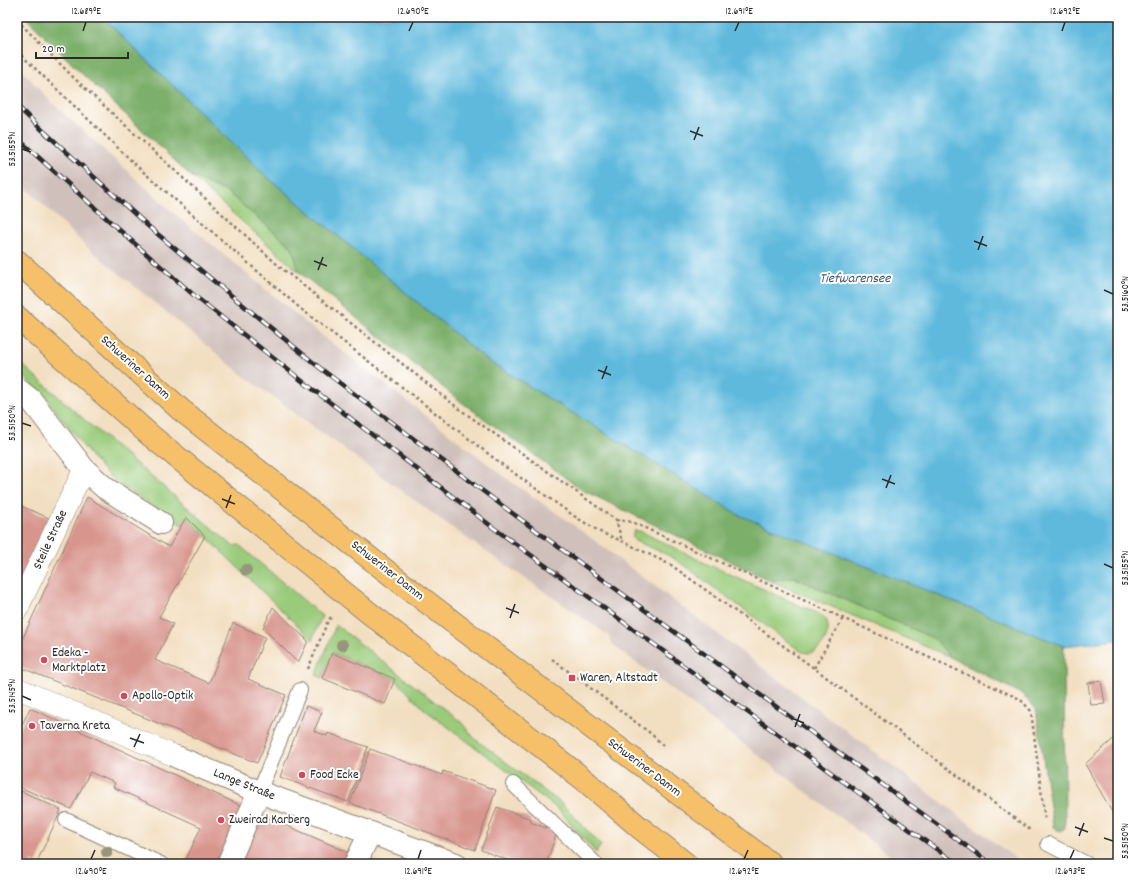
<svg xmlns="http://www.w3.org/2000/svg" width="1135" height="881" viewBox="0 0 1135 881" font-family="Dekko,sans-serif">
<rect width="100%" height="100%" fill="#fff"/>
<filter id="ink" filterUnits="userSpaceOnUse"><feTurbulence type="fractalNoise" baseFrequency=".025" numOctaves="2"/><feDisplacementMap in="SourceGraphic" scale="8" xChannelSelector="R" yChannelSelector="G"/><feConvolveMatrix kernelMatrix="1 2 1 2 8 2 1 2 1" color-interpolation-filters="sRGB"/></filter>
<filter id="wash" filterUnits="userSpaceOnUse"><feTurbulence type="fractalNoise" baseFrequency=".012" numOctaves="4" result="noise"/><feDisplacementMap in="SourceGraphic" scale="16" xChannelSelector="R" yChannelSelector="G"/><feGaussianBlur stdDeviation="0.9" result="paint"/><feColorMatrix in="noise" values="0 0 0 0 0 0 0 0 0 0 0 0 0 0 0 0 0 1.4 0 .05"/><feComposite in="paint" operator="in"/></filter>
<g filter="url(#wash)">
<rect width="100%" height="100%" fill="#f2dec0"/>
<path fill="#d0c0bb" d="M17,65L51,102L176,215L306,323L510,481L571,523L1023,864H901L613,645L608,635L465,537L240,373L87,247L17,179Z"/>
<g fill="#9acb7a" stroke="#627b52">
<path d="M191,176L227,192L292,247L299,272Z"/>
<path d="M17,360L87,422L233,546L239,545L322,616L312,640L187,518L182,525L113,480L94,460L42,393L17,371Z"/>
<path d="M634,531H640L707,564L817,613C819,614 823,616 825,618C834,629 822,653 808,653C805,653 802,652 799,650L678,561L666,554L635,541L632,537Z"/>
<path d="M793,577L935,639L950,657L771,581Z"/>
<path d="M336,625L461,722L475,739L562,804L601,845L596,853L558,809L424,709L395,679L333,653L322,678L316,675Z"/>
</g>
<path fill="#7baf6a" stroke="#536d4a" d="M25,17H102L265,175L488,361L739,515L1064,646L1065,828L1060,831L1053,827L1036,709L1022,694L950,657L935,639L793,577L771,581L582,490L460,401L299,272L292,247L227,192L191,176L77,69Z"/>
<path fill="#5fb9dd" stroke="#457284" d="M102,17H1118V640L1064,646L739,515L488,361L265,175Z"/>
<g id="blocks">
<g fill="#d8958d">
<path d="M87,497L169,547L186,517L205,536L159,617L173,624L155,660L209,683L233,623L265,637L248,679L286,695L257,763L17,666V651Z"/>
<path d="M17,504L53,520L17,591Z"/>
<path d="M273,607L308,641L298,663L263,628Z"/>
<path d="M332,653L395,679L385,704L322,678Z"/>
<path d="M1101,681L1105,704L1091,705L1088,683Z"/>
<path d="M306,706L322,712L314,731L327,736L328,733L368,747L348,802L280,777Z"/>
<path d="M30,708L244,807L218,864H184L201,827L113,787L115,783L90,772L71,809L17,786V735Z"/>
<path d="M1118,735V808L1112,812L1085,764Z"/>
<path d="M370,749L442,775L443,771L496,790L475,850L350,803Z"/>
<path d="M17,789L61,810L36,864L32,861L31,864H17Z"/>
<path d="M497,807L531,819L530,822L557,832L546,864H518L481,850Z"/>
<path d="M260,814L350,853L345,864H238Z"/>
<path d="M370,859L382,864H368Z"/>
</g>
</g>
</g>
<g filter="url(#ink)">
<use href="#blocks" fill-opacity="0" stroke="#8e8476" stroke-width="1"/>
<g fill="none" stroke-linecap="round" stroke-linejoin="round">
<g stroke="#8e8476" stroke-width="16">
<g id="service">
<path d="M513,784L596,864"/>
<path d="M259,792L300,690"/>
<path d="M66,820L161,864"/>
<path d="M1048,844L1087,864"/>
</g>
</g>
<g stroke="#8e8476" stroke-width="22">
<g id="pedestrian">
<path d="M17,610L84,469"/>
<path d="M17,688L177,757"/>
</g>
</g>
<g stroke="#8e8476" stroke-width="24">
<g id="minor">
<path d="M17,389L31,400L84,469L105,488L161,523"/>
<path d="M177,757L259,792L456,864"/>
<path d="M228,864L259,792"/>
<path d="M355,864L370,833"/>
</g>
</g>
<g stroke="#8e8476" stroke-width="24">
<g id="primary">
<path d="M17,261L181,410L399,581L771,864"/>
<path d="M17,317L151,436L368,612L582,778L639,827L686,864"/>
</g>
</g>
<g stroke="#8e8476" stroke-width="2.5" stroke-dasharray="3 3" stroke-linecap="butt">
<path d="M17,20L75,79L280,267L458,408L616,520L622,541"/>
<path d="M17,51L140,169L301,309L504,466L577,518L602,533L622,541L671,565L814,668L1030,830"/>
<path d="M616,520L632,522L1020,699L1031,711L1045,821"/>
<path d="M552,659L650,733L663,745"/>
<path d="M814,668L843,618"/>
<path d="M308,669L327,623L331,617"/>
</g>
<use href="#service" stroke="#fff" stroke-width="14"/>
<use href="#pedestrian" stroke="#fff" stroke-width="21"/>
<use href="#minor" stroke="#fff" stroke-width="22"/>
<use href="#primary" stroke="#f6c06b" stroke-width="22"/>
<g stroke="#2b2b2b" stroke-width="4.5">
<g id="rail">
<path d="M17,106L38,126L148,226L216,283L320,368L508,510L991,864"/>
<path d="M17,138L134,243L196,297L306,384L495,529L957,864"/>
</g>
</g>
<use href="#rail" stroke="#fff" stroke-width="3" stroke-dasharray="9" stroke-linecap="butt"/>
</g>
<g fill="#97967b">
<circle cx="246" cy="570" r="6"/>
<circle cx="342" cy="645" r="6"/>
<circle cx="107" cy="852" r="6"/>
</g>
</g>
<path fill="none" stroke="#2b2b2b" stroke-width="1.5" d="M83,31L86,22M409,31L413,22M735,31L739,22M1062,31L1065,22M690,131L703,136M694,140L699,127M22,149L31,152M974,241L987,246M978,250L983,236M314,261L327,266M318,270L323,257M1104,290L1113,294M598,370L611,375M602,379L607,366M22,423L31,426M882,479L895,484M886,488L891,475M222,499L235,504M226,508L231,495M1104,564L1113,568M506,608L519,613M510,618L515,604M22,696L31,700M791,718L804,723M795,727L800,714M130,738L144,743M134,747L140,734M1075,827L1088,832M1079,836L1084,823M1104,838L1113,841M91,859L95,850M418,859L421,850M744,859L748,850M1070,859L1074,850"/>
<g fill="#d1495b" stroke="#fff" stroke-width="1.5">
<circle cx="44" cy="660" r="4"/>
<rect x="568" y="674" width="8" height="8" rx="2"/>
<circle cx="124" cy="696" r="4"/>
<circle cx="32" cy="726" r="4"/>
<circle cx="302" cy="775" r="4"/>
<circle cx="221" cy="820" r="4"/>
</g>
<g text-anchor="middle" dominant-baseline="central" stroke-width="4" stroke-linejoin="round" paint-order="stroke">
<g font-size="13" fill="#2b2b2b" stroke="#fff">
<text transform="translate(135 368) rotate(42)">Schweriner Damm</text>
<text transform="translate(51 540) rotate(-65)">Steile Straße</text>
<text transform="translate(387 571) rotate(38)">Schweriner Damm</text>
<text transform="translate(644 768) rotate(37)">Schweriner Damm</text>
<text transform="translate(244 785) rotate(22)">Lange Straße</text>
</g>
<g font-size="13" fill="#2b2b2b" stroke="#fff" text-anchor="start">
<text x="52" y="653">Edeka -<tspan x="52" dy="15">Marktplatz</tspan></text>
<text x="580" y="678">Waren, Altstadt</text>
<text x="132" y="696">Apollo-Optik</text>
<text x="40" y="726">Taverna Kreta</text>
<text x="310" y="775">Food Ecke</text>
<text x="229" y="820">Zweirad Karberg</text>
</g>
<g font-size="14" font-style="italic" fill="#3d5d69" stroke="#fff">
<text x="855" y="279">Tiefwarensee</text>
</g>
</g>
<rect width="1135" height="881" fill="none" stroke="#fff" stroke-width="44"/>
<path d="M36 52v6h92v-6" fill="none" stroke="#2b2b2b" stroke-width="2"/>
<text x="42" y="52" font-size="12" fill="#2b2b2b" stroke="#ffffff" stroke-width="3" paint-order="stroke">20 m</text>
<rect x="22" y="22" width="1091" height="837" fill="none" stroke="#2b2b2b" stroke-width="1.5"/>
<g font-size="10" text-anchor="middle" fill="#2b2b2b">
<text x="86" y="14">12.689°E</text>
<text x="413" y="14">12.690°E</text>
<text x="739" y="14">12.691°E</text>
<text x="1065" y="14">12.692°E</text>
<text transform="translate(11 149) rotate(-90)" y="4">53.5155°N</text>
<text transform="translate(1124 294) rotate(-90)" y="4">53.5160°N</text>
<text transform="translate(11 423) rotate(-90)" y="4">53.5150°N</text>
<text transform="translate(1124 568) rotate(-90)" y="4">53.5155°N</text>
<text transform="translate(11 696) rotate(-90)" y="4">53.5145°N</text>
<text transform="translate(1124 841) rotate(-90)" y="4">53.5150°N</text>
<text x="91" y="874">12.690°E</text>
<text x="418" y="874">12.691°E</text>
<text x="744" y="874">12.692°E</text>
<text x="1070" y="874">12.693°E</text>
</g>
</svg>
